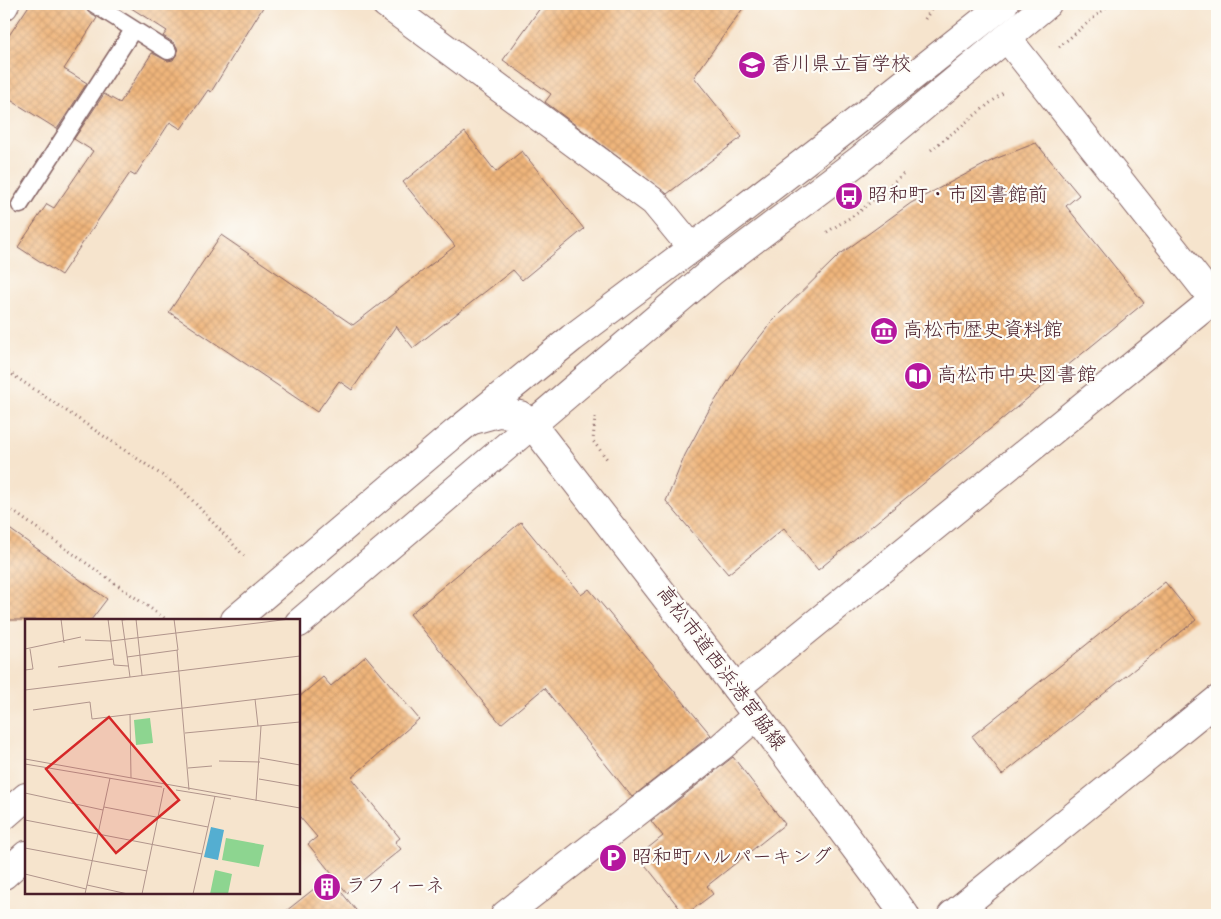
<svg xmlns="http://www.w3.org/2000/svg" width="1221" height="919" viewBox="0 0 1221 919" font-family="'Indie Flower','Klee One',sans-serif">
<defs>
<pattern id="building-cross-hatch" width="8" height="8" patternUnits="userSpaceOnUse" patternTransform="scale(1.25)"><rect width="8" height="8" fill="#efb57c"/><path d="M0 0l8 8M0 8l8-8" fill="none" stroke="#ce9b6b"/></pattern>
</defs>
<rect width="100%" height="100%" fill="#fdfcf7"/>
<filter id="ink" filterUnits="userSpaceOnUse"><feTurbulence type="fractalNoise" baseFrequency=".02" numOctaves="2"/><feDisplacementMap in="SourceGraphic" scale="10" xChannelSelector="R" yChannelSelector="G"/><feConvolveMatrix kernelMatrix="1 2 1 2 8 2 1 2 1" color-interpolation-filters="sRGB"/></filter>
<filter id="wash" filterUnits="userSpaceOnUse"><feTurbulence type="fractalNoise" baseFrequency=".0096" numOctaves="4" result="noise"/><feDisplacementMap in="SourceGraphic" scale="20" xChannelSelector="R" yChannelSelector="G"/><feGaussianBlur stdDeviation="1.12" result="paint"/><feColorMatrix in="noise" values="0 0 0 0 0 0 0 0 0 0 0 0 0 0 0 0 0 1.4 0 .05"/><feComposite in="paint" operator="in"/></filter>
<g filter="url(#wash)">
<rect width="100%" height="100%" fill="#f6e4cd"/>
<g id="blocks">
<g fill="url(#building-cross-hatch)">
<path d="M30,4H84L88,12L97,18L64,69L87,83L57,129L4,96V43Z"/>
<path d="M125,4H265L211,92L208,90L181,129L170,122L135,176L130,173L61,275L18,247L47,204L54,208L93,151L74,139L104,94L120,103L152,53L168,61L173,60L178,52L177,47L174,43L163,36L167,31Z"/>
<path d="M543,4H746L694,77L742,137L667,194L545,102L551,94L503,60Z"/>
<path d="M465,132L496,172L522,151L584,229L522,280L513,270L413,348L396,326L352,390L339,381L317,412L169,312L221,235L353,325L455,246L403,182Z"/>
<path d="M1036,143L1079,195L1066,206L1144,303L818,570L784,528L728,574L666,501L685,455L709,410L741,361L774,319L839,255L911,203L995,159Z"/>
<path d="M521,522L581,595L589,589L711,735L632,797L544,688L501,724L410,614Z"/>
<path d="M4,525L107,599L91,620H4Z"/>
<path d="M1165,582L1196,620L1002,775L972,736Z"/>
<path d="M366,656L419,719L351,778L400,838L395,842L401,849L347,893L308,844L317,837L299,816V697L323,677L331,686Z"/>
<path d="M733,757L785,824L707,886L713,894L685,915L638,856L663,836L651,821Z"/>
<path d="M329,877L360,915H281Z"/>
</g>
</g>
</g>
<g filter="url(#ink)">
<use href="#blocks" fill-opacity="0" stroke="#866464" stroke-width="1"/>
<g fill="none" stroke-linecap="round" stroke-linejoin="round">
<g stroke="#866464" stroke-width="19">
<g id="lane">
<path d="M94,4L168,51"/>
<path d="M20,205L133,30"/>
</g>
</g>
<g stroke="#866464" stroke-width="30">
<g id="street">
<path d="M386,4L654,202L692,248"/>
<path d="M4,6L5,4"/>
<path d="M1007,38L1217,304"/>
<path d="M736,688L1217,297"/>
<path d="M505,915L722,746L756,716"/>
<path d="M952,915L1217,700"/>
</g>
</g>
<g stroke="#866464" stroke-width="30">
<g id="secondary">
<path d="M473,420L498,413L520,415L533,426L736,688L905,915"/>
<path d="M235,620L455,433L572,338L692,248L839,135L1004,4"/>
<path d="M299,623L711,272L858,161L1047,4"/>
<path d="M4,816L26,797"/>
<path d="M4,875L26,855"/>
</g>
</g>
<g stroke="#866464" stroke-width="3" stroke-dasharray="1 4" stroke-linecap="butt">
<path d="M925,19L935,4"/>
<path d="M1059,47L1110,4"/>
<path d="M931,150L1004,92"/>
<path d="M827,232L859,212L905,172"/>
<path d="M4,369L181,488L245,557"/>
<path d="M595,417L593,441L607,459"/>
<path d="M4,505L167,620"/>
</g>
<use href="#lane" stroke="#fff" stroke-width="16"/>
<use href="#street" stroke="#fff" stroke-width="28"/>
<use href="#secondary" stroke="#fff" stroke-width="28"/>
</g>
</g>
<defs>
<g id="school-disc" transform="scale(1.4375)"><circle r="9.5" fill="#b5179e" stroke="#fdfcf7"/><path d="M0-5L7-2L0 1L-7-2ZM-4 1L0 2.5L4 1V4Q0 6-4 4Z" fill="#fff"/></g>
<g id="bus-disc" transform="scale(1.4375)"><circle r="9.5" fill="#b5179e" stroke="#fdfcf7"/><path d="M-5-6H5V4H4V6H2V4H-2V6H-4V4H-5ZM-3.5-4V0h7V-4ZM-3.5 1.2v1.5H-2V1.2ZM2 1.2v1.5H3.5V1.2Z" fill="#fff"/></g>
<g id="museum-disc" transform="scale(1.4375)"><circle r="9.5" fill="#b5179e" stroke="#fdfcf7"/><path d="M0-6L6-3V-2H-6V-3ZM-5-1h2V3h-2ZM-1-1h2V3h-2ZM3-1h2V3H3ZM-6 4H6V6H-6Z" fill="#fff"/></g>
<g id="library-disc" transform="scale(1.4375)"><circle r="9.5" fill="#b5179e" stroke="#fdfcf7"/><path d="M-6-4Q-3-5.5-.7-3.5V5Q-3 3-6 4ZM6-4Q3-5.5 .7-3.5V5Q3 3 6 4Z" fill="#fff"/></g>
<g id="parking-disc" transform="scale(1.4375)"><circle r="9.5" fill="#b5179e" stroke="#fdfcf7"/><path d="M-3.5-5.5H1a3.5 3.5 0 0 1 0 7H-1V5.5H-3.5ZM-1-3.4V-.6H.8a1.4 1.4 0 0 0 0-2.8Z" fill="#fff"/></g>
<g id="building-disc" transform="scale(1.4375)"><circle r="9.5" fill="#b5179e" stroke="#fdfcf7"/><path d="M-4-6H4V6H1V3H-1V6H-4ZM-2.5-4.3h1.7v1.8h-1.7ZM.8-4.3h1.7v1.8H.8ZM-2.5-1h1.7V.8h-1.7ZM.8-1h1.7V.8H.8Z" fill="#fff"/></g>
</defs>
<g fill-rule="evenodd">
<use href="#school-disc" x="752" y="65"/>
<use href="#bus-disc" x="849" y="196"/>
<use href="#museum-disc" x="884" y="331"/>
<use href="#library-disc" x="918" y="376"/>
<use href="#parking-disc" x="613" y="858"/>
<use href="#building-disc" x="327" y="887"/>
</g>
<g text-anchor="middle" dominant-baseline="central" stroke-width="4.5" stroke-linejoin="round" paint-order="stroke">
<g font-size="20" fill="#4a1f2b" stroke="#fdfcf7" text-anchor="start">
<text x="771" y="65">香川県立盲学校</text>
<text x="868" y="196">昭和町・市図書館前</text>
<text x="903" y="331">高松市歴史資料館</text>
<text x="937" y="376">高松市中央図書館</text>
<text x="632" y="858">昭和町ハルパーキング</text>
<text x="346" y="887">ラフィーネ</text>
</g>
<g font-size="20" fill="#4a1f2b" stroke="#fdfcf7">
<text transform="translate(720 669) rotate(53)">高松市道西浜港宮脇線</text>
</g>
</g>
<g transform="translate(25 619)">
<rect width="275" height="275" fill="#f6e4cd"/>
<path d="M125,99L128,124L111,126L109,101ZM201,219L239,226L234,248L197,241ZM190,251L207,255L203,275H185Z" fill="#8dd590"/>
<path d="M186,208L199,211L193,241L179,238Z" fill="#54aed1"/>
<path fill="none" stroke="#b1958c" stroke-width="1" d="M36,0L39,24M83,0L89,46L103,47M111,0L117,56M60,21L86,22L265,0M0,30L56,18M152,31L164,171M102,38L153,31L149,0M33,48L88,40M0,51L8,50L5,30M105,58L97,1L105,0M0,71L275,37M230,80L233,107M8,91L65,83L67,100L275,75M105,95L106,159M160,114L275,103M235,139L275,146M0,140L275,189M194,142L235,143M0,145L137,168M163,149L187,147M234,160L275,167M151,171L206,180M0,174L78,191M231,182L236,107M79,188L183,208M0,201L177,235M0,229L122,252M0,255L61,270M62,266L103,275M60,275L85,159M117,275L139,169M168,275L190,177"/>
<path fill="#d62828" fill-opacity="0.15" stroke="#d62828" stroke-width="2.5" d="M84,98L154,181L91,234L21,150Z"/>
<rect width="275" height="275" fill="none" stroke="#4a1f2b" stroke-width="2.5"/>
</g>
<rect width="1221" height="919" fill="none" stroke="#fdfcf7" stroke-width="20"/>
</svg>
